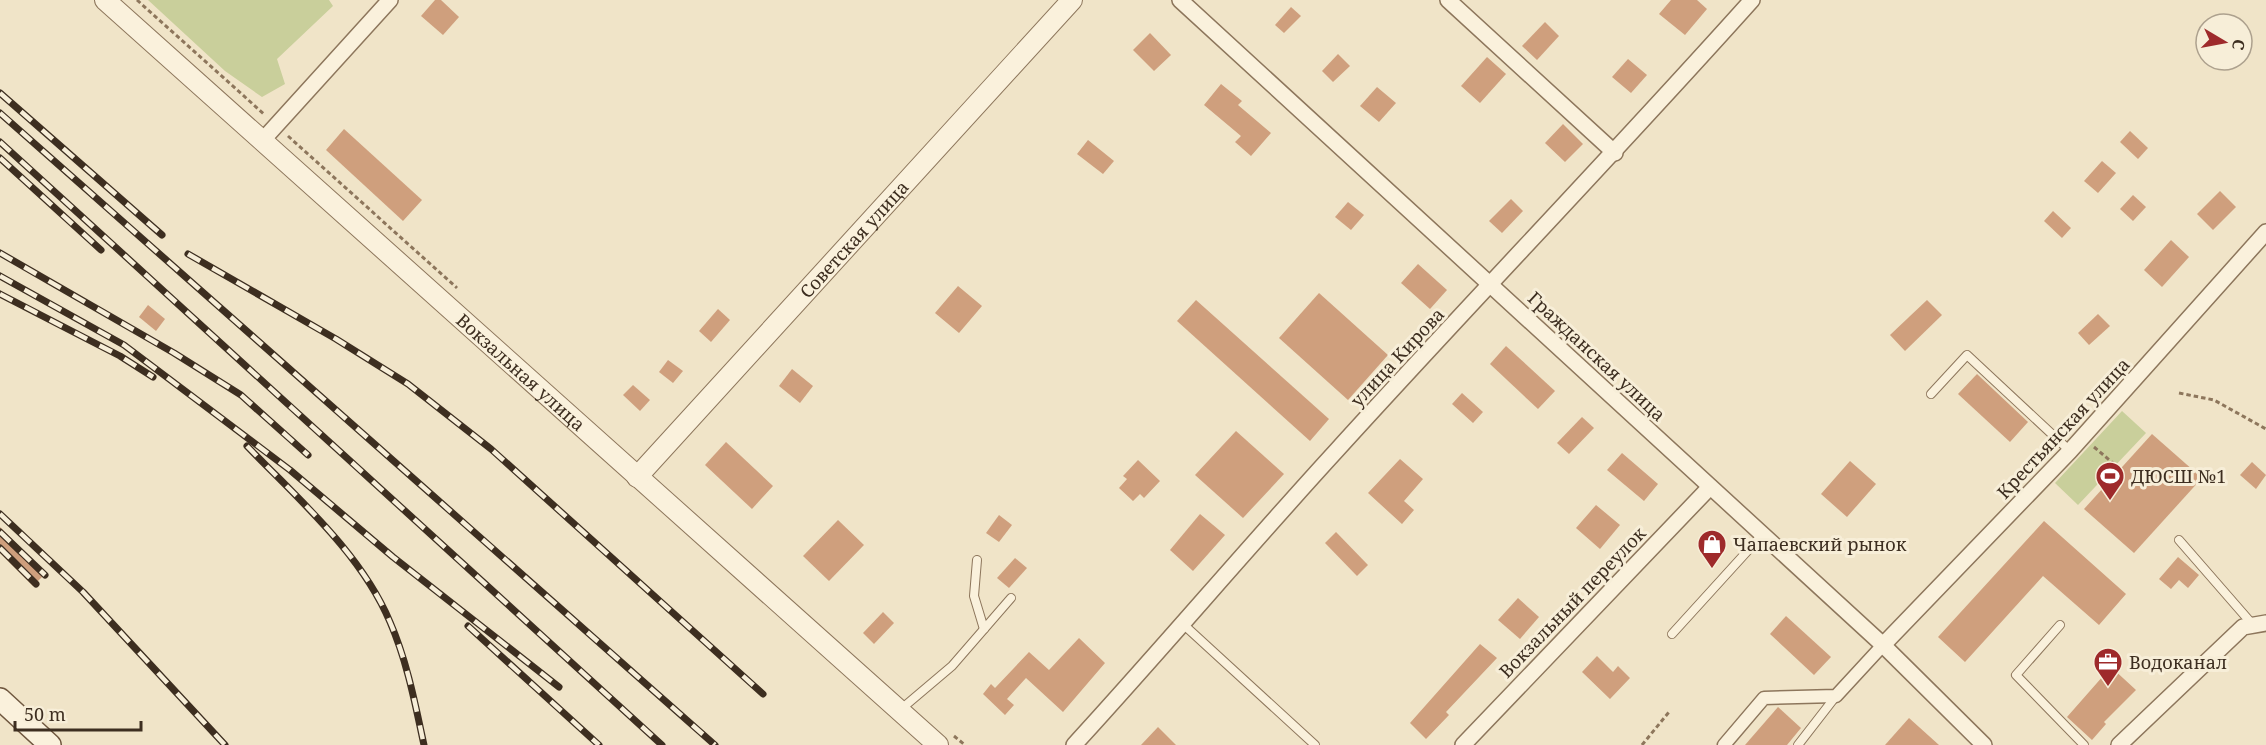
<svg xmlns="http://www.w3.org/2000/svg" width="2266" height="745" viewBox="0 0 2266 745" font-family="'Noto Serif',serif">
<rect width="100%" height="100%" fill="#f0e4c8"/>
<g fill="#c9cf9b">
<path d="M148,0H329L333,6L277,59L285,84L262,97L225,71Z"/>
<path d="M2122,411L2146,433L2078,505L2055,483Z"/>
</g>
<g fill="#cf9f7d">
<path d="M435,0H441L459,17L443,35L421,16Z"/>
<path d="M1671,0H1697L1707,9L1685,35L1659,14Z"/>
<path d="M1291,7L1301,16L1284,33L1275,25Z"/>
<path d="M1545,22L1559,36L1537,60L1522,46Z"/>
<path d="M1150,33L1171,55L1154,71L1133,50Z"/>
<path d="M1338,54L1350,66L1333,82L1322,71Z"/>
<path d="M1487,57L1506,74L1480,103L1461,86Z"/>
<path d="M1628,59L1647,75L1631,93L1612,77Z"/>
<path d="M1221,84L1242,101L1238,105L1271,133L1251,156L1235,142L1241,136L1204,105Z"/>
<path d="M1377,87L1396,103L1379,122L1360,106Z"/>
<path d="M1563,124L1583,144L1565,162L1545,143Z"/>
<path d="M344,129L422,200L403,221L326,150Z"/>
<path d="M2130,131L2148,148L2138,159L2120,142Z"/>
<path d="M1088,140L1114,161L1103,174L1077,154Z"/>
<path d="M2102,161L2116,173L2098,193L2084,181Z"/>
<path d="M2220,191L2236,207L2213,230L2197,214Z"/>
<path d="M2133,195L2146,207L2133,221L2120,209Z"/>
<path d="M1511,199L1523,211L1502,233L1489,221Z"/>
<path d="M1348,202L1364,215L1351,230L1335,217Z"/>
<path d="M2053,211L2071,228L2062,238L2044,221Z"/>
<path d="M2171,240L2189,257L2162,287L2144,270Z"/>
<path d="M1418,264L1447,290L1430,309L1401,283Z"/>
<path d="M958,286L982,306L959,333L935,313Z"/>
<path d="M1319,293L1388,355L1348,400L1279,338Z"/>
<path d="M1196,300L1329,419L1310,441L1177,321Z"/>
<path d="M1927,300L1942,315L1905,351L1890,335Z"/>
<path d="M148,305L165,319L156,331L139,317Z"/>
<path d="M718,309L730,320L711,342L699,331Z"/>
<path d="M2098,314L2110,326L2089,345L2078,333Z"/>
<path d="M1506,346L1555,391L1538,409L1490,364Z"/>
<path d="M668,360L683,371L673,383L659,372Z"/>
<path d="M792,369L813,386L800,403L779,386Z"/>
<path d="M1977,374L2028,422L2010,442L1958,394Z"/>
<path d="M633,385L650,400L640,411L623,395Z"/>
<path d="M1462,393L1483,412L1473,423L1452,404Z"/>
<path d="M1582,417L1594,428L1569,454L1557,443Z"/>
<path d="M1236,431L1284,474L1243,518L1195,475Z"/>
<path d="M2152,434L2202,478L2134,553L2084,509Z"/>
<path d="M726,442L773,486L752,509L705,465Z"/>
<path d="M1622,453L1658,484L1644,501L1607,470Z"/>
<path d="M1400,459L1423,479L1404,501L1414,510L1402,524L1368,493Z"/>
<path d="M1138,460L1160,481L1144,498L1140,494L1133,501L1119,488L1127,479L1123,476Z"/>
<path d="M1850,461L1876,484L1847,517L1821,494Z"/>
<path d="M2252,462L2266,475L2256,489L2240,475Z"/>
<path d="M1596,505L1620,525L1600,549L1576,528Z"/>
<path d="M1200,514L1225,535L1193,571L1170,550Z"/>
<path d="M999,515L1012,525L999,542L986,533Z"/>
<path d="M838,520L864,545L829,581L803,556Z"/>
<path d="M2044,521L2126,594L2099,625L2043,576L1965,662L1938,637Z"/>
<path d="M0,527L46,573L33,586L0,553Z"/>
<path d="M1336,532L1368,565L1357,576L1325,543Z"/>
<path d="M2178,557L2199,575L2188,588L2179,580L2171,589L2159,579Z"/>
<path d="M1015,558L1027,568L1009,588L997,578Z"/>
<path d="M1518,598L1539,617L1520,639L1498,620Z"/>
<path d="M883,612L894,623L874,644L863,633Z"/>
<path d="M1786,616L1831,657L1814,675L1770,634Z"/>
<path d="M1079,638L1105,663L1063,712L1026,678L1007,699L1014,705L1005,715L983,694L991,684L995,688L1029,652L1049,670Z"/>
<path d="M1480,644L1497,658L1446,712L1449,715L1426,739L1410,723Z"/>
<path d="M1597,656L1613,672L1618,666L1630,678L1610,699L1582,672Z"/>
<path d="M2111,667L2136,690L2104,722L2106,724L2092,740L2067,717Z"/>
<path d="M1778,707L1801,728L1787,745H1745Z"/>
<path d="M1909,718L1939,745H1885Z"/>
<path d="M1158,727L1176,745H1141Z"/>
</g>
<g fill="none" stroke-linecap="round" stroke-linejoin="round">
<g stroke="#8d765c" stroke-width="10">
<g id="service">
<path d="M1931,394L1967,355L2070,451"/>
<path d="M2179,540L2253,625"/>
<path d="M977,560L974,596L984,629"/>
<path d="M1184,625L1315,745"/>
<path d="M2060,625L2016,675L2084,745"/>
<path d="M1672,634L1762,535"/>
<path d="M900,710L952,666L1011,598"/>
<path d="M1798,745L1836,696"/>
</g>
</g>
<g stroke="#8d765c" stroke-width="15">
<path id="pedestrian" d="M1724,745L1764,698L1836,696L1883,645"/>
</g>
<g stroke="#8d765c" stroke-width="18">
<g id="minor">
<path d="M1180,0L1883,645L1984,745"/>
<path d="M1448,0L1615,153"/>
<path d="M262,141L390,0"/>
<path d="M1883,645L2070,451L2266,232"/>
<path d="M1074,745C1163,648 1248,547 1337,450C1474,299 1616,152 1752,0"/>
<path d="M1463,745L1710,487"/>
<path d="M2119,745L2243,627L2266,623"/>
</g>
</g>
<g stroke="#8d765c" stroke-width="22">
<g id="tertiary">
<path id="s1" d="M105,0L938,745"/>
<path id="s2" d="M637,477L1072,0"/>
</g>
</g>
<g stroke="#6f573f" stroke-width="24">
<path id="secondary" d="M0,699L50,745"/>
</g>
<g stroke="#8d765c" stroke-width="3" stroke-dasharray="4.5 3" stroke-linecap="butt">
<path d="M137,0L265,115"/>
<path d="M288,136L457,288"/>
<path d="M2179,393L2214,400L2266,429"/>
<path d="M2094,447L2120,469"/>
<path d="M954,736L965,745"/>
<path d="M1642,745L1669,712"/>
</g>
<use href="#service" stroke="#faf1dc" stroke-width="8"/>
<use href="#pedestrian" stroke="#faf1dc" stroke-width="12"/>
<use href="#minor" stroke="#faf1dc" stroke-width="15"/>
<use href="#tertiary" stroke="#faf1dc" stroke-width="20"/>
<use href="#secondary" stroke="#faf1dc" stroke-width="21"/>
<g stroke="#3d2e20" stroke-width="7">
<g id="rail">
<path d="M0,93L162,235"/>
<path d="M0,113L715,745"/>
<path d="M0,142L662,745"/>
<path d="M0,158L101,250"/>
<path d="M0,253L174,353L241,395L308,455"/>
<path d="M188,254L336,339L408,384L491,449L763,694"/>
<path d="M0,276L124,345L290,470L393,557L559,687"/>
<path d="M0,294L120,356L153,377"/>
<path d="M247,446C298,499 361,553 390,622C407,661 415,703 424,745"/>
<path d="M0,514L83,592L225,745"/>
<path d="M0,532L45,575"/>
<path d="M0,548L36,584"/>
<path d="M468,626L599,745"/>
</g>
</g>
<use href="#rail" stroke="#f7eed8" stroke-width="4.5" stroke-dasharray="14" stroke-linecap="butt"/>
</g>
<defs>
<g id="stadium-pin" transform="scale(1.5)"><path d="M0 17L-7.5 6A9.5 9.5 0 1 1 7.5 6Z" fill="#9e2a2b" stroke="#f7eed8"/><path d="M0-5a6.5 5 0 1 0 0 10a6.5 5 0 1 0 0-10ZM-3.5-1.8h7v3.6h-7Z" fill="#fff"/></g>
<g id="shop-pin" transform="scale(1.5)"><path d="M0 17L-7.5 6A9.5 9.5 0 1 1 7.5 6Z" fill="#9e2a2b" stroke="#f7eed8"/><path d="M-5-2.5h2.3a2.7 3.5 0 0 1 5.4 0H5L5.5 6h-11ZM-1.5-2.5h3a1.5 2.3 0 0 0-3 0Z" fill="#fff"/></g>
<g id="office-pin" transform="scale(1.5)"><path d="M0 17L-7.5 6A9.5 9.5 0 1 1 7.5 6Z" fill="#9e2a2b" stroke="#f7eed8"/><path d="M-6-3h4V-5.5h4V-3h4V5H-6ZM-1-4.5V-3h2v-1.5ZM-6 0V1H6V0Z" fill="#fff"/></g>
</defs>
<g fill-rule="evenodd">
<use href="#stadium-pin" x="2110" y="476"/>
<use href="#shop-pin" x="1712" y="544"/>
<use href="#office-pin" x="2108" y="662"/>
</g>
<g text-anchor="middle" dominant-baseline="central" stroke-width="6" stroke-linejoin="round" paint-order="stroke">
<g font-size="18" fill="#3d2e20" stroke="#f7eed8">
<text stroke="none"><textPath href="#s2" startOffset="322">Советская улица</textPath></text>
<text transform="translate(1597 356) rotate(43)">Гражданская улица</text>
<text transform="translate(1397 357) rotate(-47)">улица Кирова</text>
<text stroke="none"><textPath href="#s1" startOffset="558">Вокзальная улица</textPath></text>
<text transform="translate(2063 428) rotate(-47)">Крестьянская улица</text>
<text transform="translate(1572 602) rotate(-46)">Вокзальный переулок</text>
</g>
<g font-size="18" fill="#3d2e20" stroke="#f7eed8" text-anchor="start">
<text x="2131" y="476">ДЮСШ №1</text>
<text x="1733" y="544">Чапаевский рынок</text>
<text x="2129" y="662">Водоканал</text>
</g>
</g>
<g transform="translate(2224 42) rotate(100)"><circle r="28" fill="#f7eed8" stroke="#ada18e" stroke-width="1.5"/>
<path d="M0-4.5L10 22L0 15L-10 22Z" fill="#9e2a2b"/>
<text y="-9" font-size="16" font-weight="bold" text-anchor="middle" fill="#3d2e20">С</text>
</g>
<path d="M15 721v9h126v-9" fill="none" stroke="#3d2e20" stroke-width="3"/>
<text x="24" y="721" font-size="18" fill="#3d2e20" stroke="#f7eed8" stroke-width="4.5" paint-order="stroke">50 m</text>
</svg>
